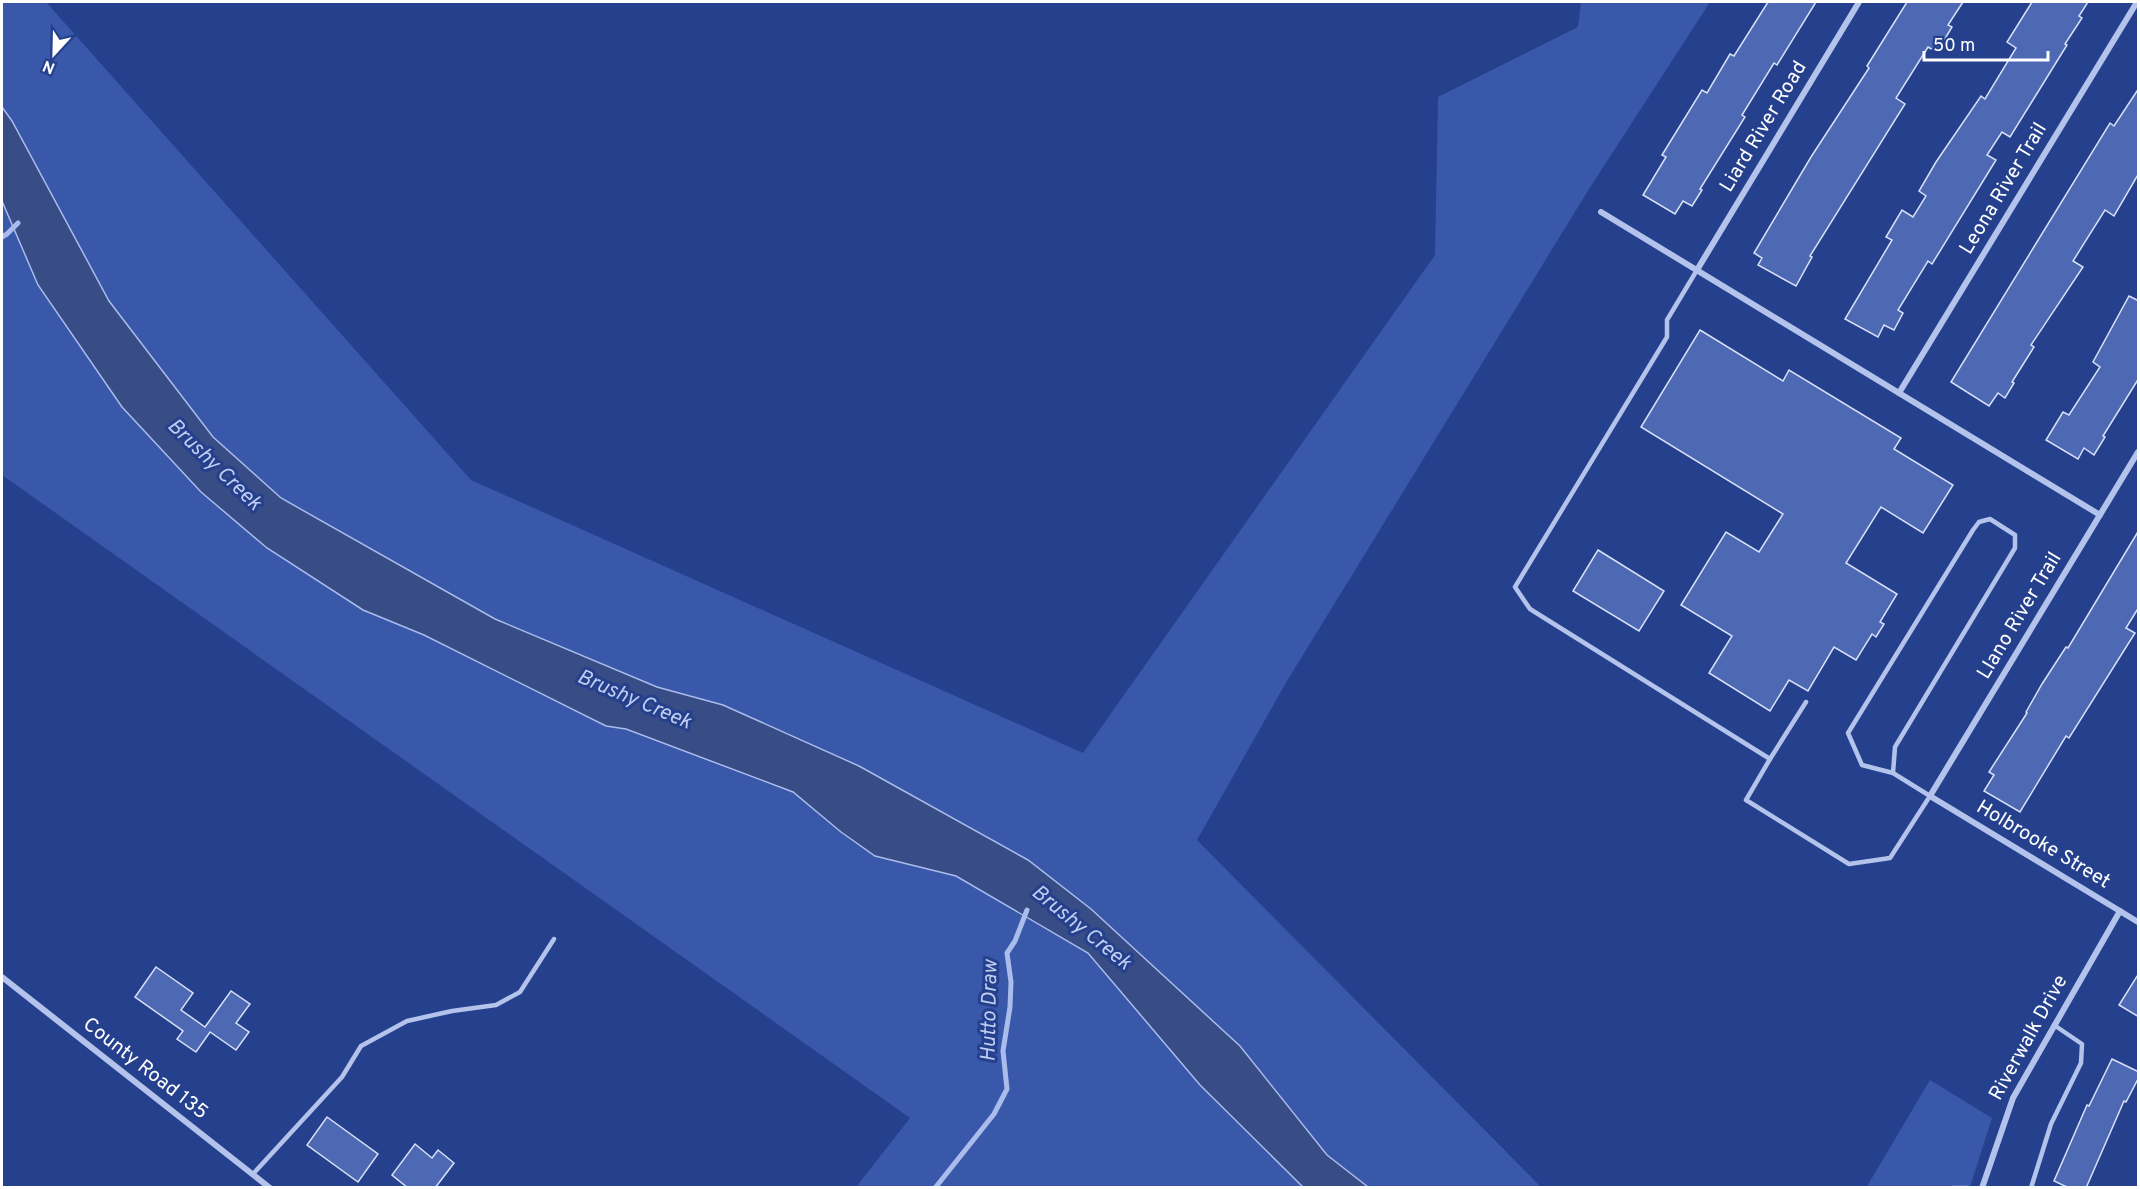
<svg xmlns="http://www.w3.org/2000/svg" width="2140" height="1189" viewBox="0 0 2140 1189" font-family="Overpass,sans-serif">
<rect width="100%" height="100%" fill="#25408d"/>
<g fill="#3958aa">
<path d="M2,2H46L471,480L1083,753L1435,255L1438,97L1578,27L1581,2H1710L1589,189L1287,681L1197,840L1541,1187H856L910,1118L2,475Z"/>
<path d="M1930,1080L1992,1118L1970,1187L1866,1188Z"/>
</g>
<path fill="#384c85" stroke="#a9bceb" stroke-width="1.5" d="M2,107L12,121L109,301L213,437L281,498L495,619L657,687L723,705L859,766L1028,860L1091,909L1240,1046L1327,1155L1368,1187H1303L1200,1085L1088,953L956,876L875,856L841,832L793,792L626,729L606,726L424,635L363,610L267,548L201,492L122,407L38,285L2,201Z"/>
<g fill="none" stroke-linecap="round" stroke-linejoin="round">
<g stroke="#a9bceb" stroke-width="5">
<path d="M2,237L7,234L18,223"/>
<path d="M935,1188L994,1114L1007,1089L1003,1051L1010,1007L1011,982L1007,953L1015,941L1027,910"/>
</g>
</g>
<g fill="#4d69b4" stroke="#d9e1f8" stroke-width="1.5">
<path d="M1768,2H1816L1777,65L1774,63L1742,115L1745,117L1700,189L1702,190L1692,206L1683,201L1675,214L1643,195L1666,157L1662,155L1702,90L1707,93L1730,54L1734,56Z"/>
<path d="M1907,2H1963L1948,25L1952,27L1937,52L1928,47L1896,98L1905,104L1810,256L1812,257L1796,286L1758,265L1762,258L1754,253L1811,157L1869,68L1867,66Z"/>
<path d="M2032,2H2088L2079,16L2082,18L2065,44L2067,45L2010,137L2002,132L1987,155L1996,160L1932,264L1928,261L1898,310L1903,313L1894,330L1884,325L1878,337L1845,319L1892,240L1886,237L1902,210L1913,217L1926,196L1919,191L1936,162L1981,96L1985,99L2016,48L2007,42Z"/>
<path d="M2139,88V173L2114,216L2105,210L2073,261L2083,267L2031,345L2034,347L2012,382L2014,383L2005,398L1998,393L1989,406L1951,382L2110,123L2114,126Z"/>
<path d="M2129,296L2139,301V378L2103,436L2105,437L2094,455L2084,448L2078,459L2046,440L2063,412L2069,415L2100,367L2093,362Z"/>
<path d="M1700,330L1783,381L1789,370L1901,438L1894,449L1953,485L1923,533L1881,507L1846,563L1897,594L1880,622L1884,624L1876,637L1872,634L1856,660L1834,647L1808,691L1789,680L1770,711L1709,673L1732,636L1681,605L1726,532L1759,552L1783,514L1641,427Z"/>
<path d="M2139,530V607L2126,628L2135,633L2069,738L2066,736L2020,812L1984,791L1994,775L1989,772L2027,713L2026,712L2042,684L2066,647L2068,648Z"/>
<path d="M1598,550L1664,591L1639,631L1573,591Z"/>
<path d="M156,967L193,993L181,1010L205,1027L231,991L250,1004L236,1023L249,1032L236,1050L210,1032L196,1052L177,1039L183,1031L135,997Z"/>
<path d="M2139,973V1017L2119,1005Z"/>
<path d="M2112,1059L2139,1072V1077L2126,1102L2124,1101L2086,1188H2069L2054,1181L2087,1105L2089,1106Z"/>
<path d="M327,1117L378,1154L358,1182L307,1145Z"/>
<path d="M415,1144L432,1158L438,1150L454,1163L435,1188H408L392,1175Z"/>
</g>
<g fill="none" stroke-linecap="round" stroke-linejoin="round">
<g stroke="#b4c3eb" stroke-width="4.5">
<path d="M1697,270L1667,320V337L1515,587L1530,609L1770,759L1746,800L1849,864L1890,858L1930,796L1893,773L1862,765L1848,733L1973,530L1979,522L1990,519L2015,535V548L1895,747L1893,773"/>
<path d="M1770,759L1806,702"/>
<path d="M253,1174L342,1077L361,1046L407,1021L452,1011L496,1005L520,992L554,939"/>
<path d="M1953,1188H1968"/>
<path d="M2031,1188L2051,1124L2081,1063L2082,1044L2054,1025"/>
</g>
<g stroke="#b4c3eb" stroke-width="6">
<path d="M1601,212L2100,515"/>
<path d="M1697,270L1859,2"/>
<path d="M1899,393L2137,2"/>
<path d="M2138,452L1930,796L2138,922"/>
<path d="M2,977L270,1188"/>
<path d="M1982,1188L2013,1098L2120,911"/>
</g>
</g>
<g text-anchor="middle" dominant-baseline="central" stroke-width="6" stroke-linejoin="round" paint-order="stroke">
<g font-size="20" fill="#fff" stroke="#25408d">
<text transform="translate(1764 127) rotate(-59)">Liard River Road</text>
<text transform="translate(2004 189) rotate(-59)">Leona River Trail</text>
<text transform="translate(2020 616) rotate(-59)">Llano River Trail</text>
<text transform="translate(2043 845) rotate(31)">Holbrooke Street</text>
<text transform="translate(2029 1038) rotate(-61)">Riverwalk Drive</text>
<text transform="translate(145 1069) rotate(38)">County Road 135</text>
</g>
<g font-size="21" font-style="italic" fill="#c0cef2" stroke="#25408d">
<text transform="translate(214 465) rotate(44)">Brushy Creek</text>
<text transform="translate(634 700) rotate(23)">Brushy Creek</text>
<text transform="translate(1081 928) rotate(39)">Brushy Creek</text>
<text transform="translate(990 1011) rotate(-89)">Hutto Draw</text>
</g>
</g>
<rect width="2140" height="1189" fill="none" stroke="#ffffff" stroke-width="6"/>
<g transform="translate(54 54) rotate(202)" stroke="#25408d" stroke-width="4.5" paint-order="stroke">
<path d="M0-4.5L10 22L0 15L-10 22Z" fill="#ffffff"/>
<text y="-9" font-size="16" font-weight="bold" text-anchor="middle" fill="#ffffff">N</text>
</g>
<path d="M1924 51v9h124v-9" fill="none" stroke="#ffffff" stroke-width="3"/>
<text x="1933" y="51" font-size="18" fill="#ffffff" stroke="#25408d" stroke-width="4.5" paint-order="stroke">50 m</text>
</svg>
